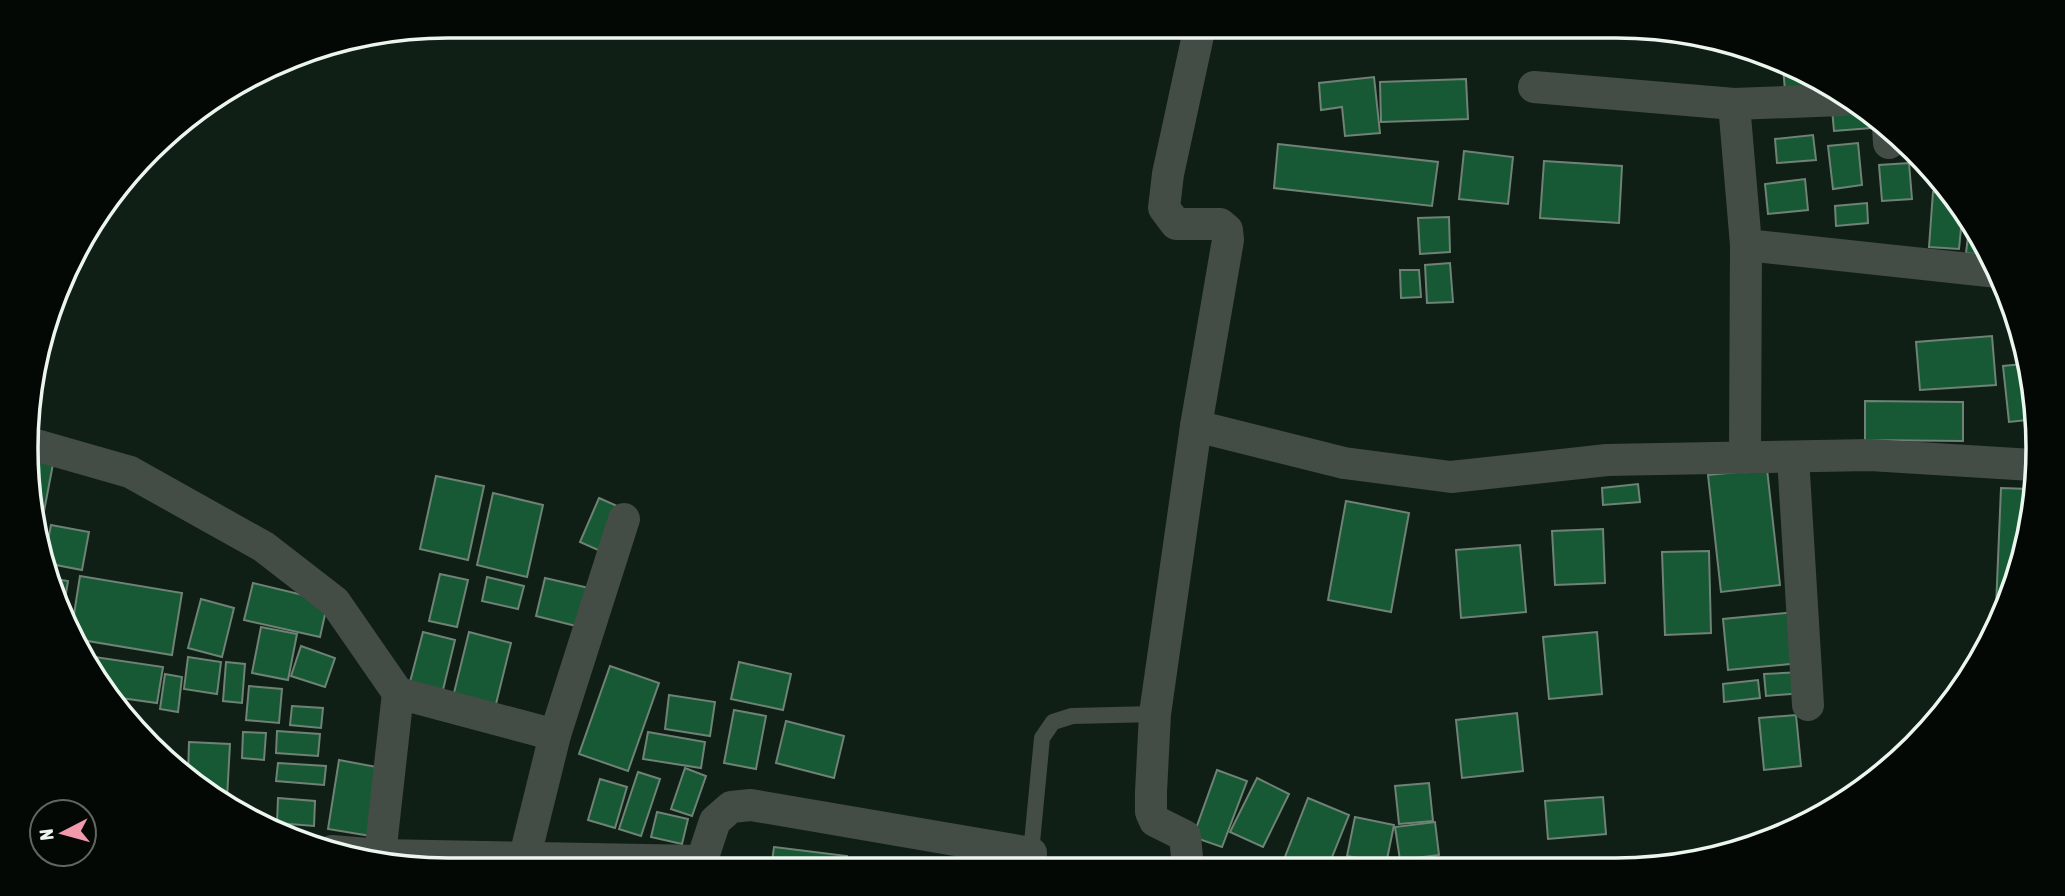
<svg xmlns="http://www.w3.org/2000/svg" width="2065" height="896" viewBox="0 0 2065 896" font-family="'Asap Condensed',sans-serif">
<rect width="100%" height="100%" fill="#101f15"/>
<g fill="#165934" stroke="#6f8275" stroke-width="2">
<path d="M1783,66L1820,87L1785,91Z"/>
<path d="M1374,77L1380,133L1345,136L1342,107L1321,110L1319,83Z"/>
<path d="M1466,79L1468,119L1381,122L1380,82Z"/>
<path d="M1853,107L1870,117L1871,128L1834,131L1832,109Z"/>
<path d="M1813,135L1816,160L1777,163L1775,139Z"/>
<path d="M1858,143L1862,185L1833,189L1828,146Z"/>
<path d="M1278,144L1438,162L1432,206L1274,188Z"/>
<path d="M1464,151L1513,157L1508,204L1459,199Z"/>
<path d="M1544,161L1622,166L1619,223L1540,218Z"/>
<path d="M1909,163L1912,199L1882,201L1879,165Z"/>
<path d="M1805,179L1808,210L1768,214L1765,184Z"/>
<path d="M1933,192L1942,193L1962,218L1959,249L1929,247Z"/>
<path d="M1867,203L1868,223L1836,226L1835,206Z"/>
<path d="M1449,217L1450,252L1420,254L1418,218Z"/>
<path d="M1969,228L1991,256L1966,253Z"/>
<path d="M1450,263L1453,302L1427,303L1425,265Z"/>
<path d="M1400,270H1419L1421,297L1401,298Z"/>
<path d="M1992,336L1996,385L1920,390L1916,342Z"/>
<path d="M2023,364L2036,419L2009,422L2003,366Z"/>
<path d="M1865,401L1963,402V441L1865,440Z"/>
<path d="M31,460L53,464L41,527L38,526L30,503Z"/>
<path d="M1767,469L1780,585L1721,592L1708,475Z"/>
<path d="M436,476L484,486L468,560L420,549Z"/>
<path d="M1638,484L1640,502L1603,505L1602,488Z"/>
<path d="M2001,488L2029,489L2016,584L2005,608L1996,607Z"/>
<path d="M493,493L543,505L527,577L477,565Z"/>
<path d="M599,498L626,510L607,554L580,542Z"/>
<path d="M1346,501L1409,513L1391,612L1328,600Z"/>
<path d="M51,525L89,532L82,570L51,564L46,551Z"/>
<path d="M1603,529L1605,583L1555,585L1552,531Z"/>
<path d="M1520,545L1526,612L1461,618L1456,550Z"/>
<path d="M1709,551L1711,633L1665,635L1662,552Z"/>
<path d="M440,574L468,580L457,627L429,621Z"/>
<path d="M80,576L182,593L172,655L76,639L72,627Z"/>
<path d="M487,577L524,586L518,609L482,601Z"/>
<path d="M545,578L589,588L580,627L536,616Z"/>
<path d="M55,579L68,581L64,605Z"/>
<path d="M253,583L328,601L320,637L244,620Z"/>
<path d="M201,599L234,608L222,657L188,648Z"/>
<path d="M1795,612L1800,663L1728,670L1723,619Z"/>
<path d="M261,627L297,634L288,680L252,673Z"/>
<path d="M423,632L455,640L442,694L409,686Z"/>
<path d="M469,632L511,643L494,712L452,701Z"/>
<path d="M1597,632L1602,694L1549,699L1543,637Z"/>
<path d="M301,646L335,658L325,687L291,676Z"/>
<path d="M81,655L163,667L157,703L114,697Z"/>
<path d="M188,657L221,662L217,694L184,689Z"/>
<path d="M226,662L245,664L242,703L223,701Z"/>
<path d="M739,662L791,674L783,710L731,699Z"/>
<path d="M610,666L659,683L628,771L579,754Z"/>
<path d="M1801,672L1803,693L1766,696L1764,674Z"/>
<path d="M165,674L182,677L178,712L160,709Z"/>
<path d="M1758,680L1760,698L1724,702L1723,684Z"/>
<path d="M249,686L282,689L279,723L246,720Z"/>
<path d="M669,695L715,702L710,736L665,729Z"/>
<path d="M292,706L323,708L321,728L290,725Z"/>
<path d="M734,710L766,716L756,769L724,763Z"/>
<path d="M1517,713L1523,771L1462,778L1456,720Z"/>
<path d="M1796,715L1801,766L1764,770L1759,718Z"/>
<path d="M786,721L844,736L834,778L776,763Z"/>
<path d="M277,731L320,734L318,756L276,753Z"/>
<path d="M243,732L266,733L264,760L242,758Z"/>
<path d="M648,732L705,742L701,768L643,759Z"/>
<path d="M189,742L230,744L227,798L188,775Z"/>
<path d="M339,760L382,768L371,836L328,829Z"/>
<path d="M278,763L326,766L324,785L276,781Z"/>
<path d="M685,768L706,776L692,816L671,809Z"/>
<path d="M1217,770L1247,781L1222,847L1193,837Z"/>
<path d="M638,772L660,779L641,836L619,829Z"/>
<path d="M1257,778L1289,794L1263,847L1230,832Z"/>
<path d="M600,779L627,787L615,828L588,820Z"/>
<path d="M1429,783L1433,821L1399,824L1395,786Z"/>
<path d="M1603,797L1606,834L1548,839L1545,801Z"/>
<path d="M278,798L315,801L314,826L277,823Z"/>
<path d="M1308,798L1349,815L1328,867H1281Z"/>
<path d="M657,812L688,819L682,844L651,837Z"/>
<path d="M1355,817L1394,825L1386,864L1347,856Z"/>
<path d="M1435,822L1439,855L1400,860L1395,827Z"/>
<path d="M774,847L847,856L845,869H771Z"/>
</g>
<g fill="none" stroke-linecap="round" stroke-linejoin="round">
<path stroke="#444c46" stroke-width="16" d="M1031,853L1042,738L1053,722L1072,716L1155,714"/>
<g stroke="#444c46" stroke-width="32">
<path d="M1200,26L1168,174L1164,208L1176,224H1220L1227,230L1228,240L1196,426L1344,463L1451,477L1607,460L1870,455L2032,465"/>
<path d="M1534,87L1734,104L1842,100"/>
<path d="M1734,104L1746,245L1998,272"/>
<path d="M1888,127L1889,143"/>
<path d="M32,444L130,472L264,547L335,602L398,693L555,735"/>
<path d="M1793,457L1808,705"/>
<path d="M1745,458L1746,245"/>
<path d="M332,851L380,855L701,861"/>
<path d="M380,855L398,693"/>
<path d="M525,856L555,735L624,519"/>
<path d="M1188,868L1185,836L1155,821L1151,812V792L1155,714L1196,426"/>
<path d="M699,869L715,821L731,807L751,805L1031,853L1030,868"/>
</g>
</g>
<path d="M0 0H2065V896H0ZM448 38H1616A410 410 0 0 1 2026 448V448A410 410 0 0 1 1616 858H448A410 410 0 0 1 38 448V448A410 410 0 0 1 448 38Z" fill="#030804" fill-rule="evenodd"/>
<path fill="none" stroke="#ecf6ee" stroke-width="3.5" d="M448 38H1616A410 410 0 0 1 2026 448V448A410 410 0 0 1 1616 858H448A410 410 0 0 1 38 448V448A410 410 0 0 1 448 38Z"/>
<g transform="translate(63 833) rotate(264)"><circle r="33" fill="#030804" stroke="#606762" stroke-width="2"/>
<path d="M0-5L12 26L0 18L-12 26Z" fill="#f29aac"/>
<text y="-10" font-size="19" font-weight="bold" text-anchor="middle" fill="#ecf6ee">N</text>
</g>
</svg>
